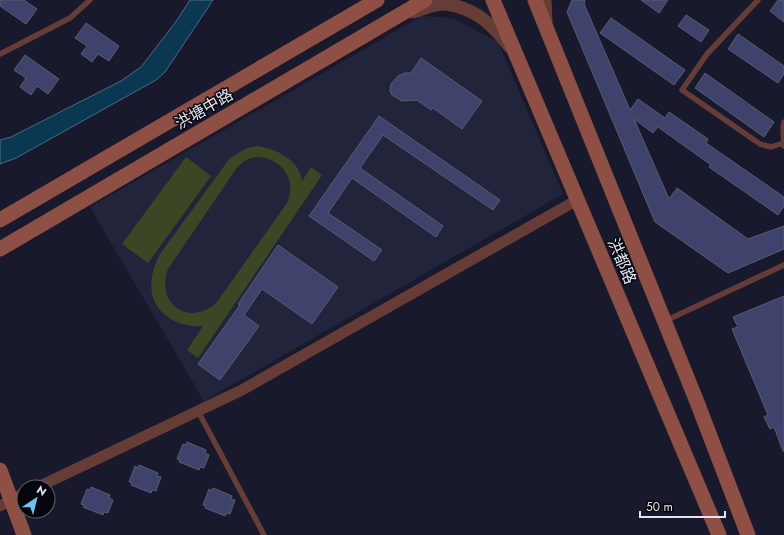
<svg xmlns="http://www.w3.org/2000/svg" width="784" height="535" viewBox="0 0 784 535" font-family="Jost,'Noto Sans SC',sans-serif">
<rect width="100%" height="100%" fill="#18192c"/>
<path fill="#22243c" d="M422,16L453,18L498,42L563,194L204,401L90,207Z"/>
<g fill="#3b4724" fill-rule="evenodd">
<path d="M258,146C276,149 300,160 302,181L311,167L322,175L198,358L187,350L203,326C184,328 162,319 154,300C148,285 153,267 160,254L230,158L247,148ZM258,157C283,159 297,180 287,203L217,302C190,328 155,304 168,269L236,169C243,161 248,158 258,157Z"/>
<path d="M186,157L211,176L148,263L122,244Z"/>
</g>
<path fill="#0a3853" stroke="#4b6c83" d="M190,0H213L165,72L156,80L16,158L0,164V140L11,137L121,81L141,67L175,23Z"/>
<g fill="#3f426a" stroke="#595c72">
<path d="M0,0H24L37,9L26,24L0,6Z"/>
<path d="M572,0H585L584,4L630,110L638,99L665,118L669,112L708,139L706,143L784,197V206L778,215L709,167L711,165L658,127L653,133L634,119L669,199L677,188L748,239L784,226V249L728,273L655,222L567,12Z"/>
<path d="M641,0H668L659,13Z"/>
<path d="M778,0H784V22L770,11Z"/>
<path d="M686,15L709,30L701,42L678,26Z"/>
<path d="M611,18L685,70L674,85L600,33Z"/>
<path d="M86,23L119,46L109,61L98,54L92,62L81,54L87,46L75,38Z"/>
<path d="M738,34L784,66V74L778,83L728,49Z"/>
<path d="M25,55L59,79L48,94L37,86L31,95L20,87L26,78L14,70Z"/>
<path d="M421,58L482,101L462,129L433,108L431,110L417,100L402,101L392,95L390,91L391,84L398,76L405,73H411Z"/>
<path d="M705,73L774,122L764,137L695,88Z"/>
<path d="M379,116L500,200L493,210L383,135L360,168L443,226L436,237L352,178L328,213L382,250L374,261L309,216Z"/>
<path d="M278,245L338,287L312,324L262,289L244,315L259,326L220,380L198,364L240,305L238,304Z"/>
<path d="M784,296V451H783L774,427L770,429L764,417L768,415L732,329L738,327L733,317Z"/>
<path d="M187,442L206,450L205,453L209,455L204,468L200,467L199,470L179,462L180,460L177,459L183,444L186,445Z"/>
<path d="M139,465L158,473L157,476L161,477L156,491L152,490L151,493L131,485L132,483L129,482L135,466L138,468Z"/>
<path d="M91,487L110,495L109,498L113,500L108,513L104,512L103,515L83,507L84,505L81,504L87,489L90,490Z"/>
<path d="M213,488L232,496L231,499L235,500L230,514L226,513L225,516L205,508L206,506L203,505L209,489L212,491Z"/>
</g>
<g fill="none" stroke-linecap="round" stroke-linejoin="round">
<g stroke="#653d36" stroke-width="5.5">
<path d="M758,0L707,54L682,90L760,144L771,147L783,143"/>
<path d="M0,54L70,18L90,0"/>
<path d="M784,146L783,127L784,122"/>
<path d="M665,321L784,265"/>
<path d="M198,411L264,535"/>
</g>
<g stroke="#653d36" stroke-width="11">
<path d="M38,487L242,390L577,200"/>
<path d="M0,506L24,493"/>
</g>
<g stroke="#653d36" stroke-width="13">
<path d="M545,0L546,22"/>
<path d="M413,12C423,9 435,3 446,4C475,8 492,24 509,46"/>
</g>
<g stroke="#8e4f45" stroke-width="15">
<path d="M493,0L719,535"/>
<path d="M535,0L697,402L748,535"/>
<path d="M0,220L377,0"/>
<path d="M0,249L425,0"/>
<path d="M0,470L24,535"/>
</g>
</g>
<g text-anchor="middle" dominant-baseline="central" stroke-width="3" stroke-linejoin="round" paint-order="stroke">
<g font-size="16" fill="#e3e5f2" stroke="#05060d">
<text transform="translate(204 109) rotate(-30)">洪塘中路</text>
<text transform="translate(622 261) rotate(67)">洪都路</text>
</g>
</g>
<g transform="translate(36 499) rotate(35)"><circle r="19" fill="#05060d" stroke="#5e5f69"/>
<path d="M0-3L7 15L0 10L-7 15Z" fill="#6cc3f2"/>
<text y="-6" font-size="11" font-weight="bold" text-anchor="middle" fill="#e3e5f2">N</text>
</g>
<path d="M640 511v6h85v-6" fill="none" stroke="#e3e5f2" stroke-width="2"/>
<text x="646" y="511" font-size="12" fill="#e3e5f2" stroke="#05060d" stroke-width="3" paint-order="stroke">50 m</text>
</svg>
